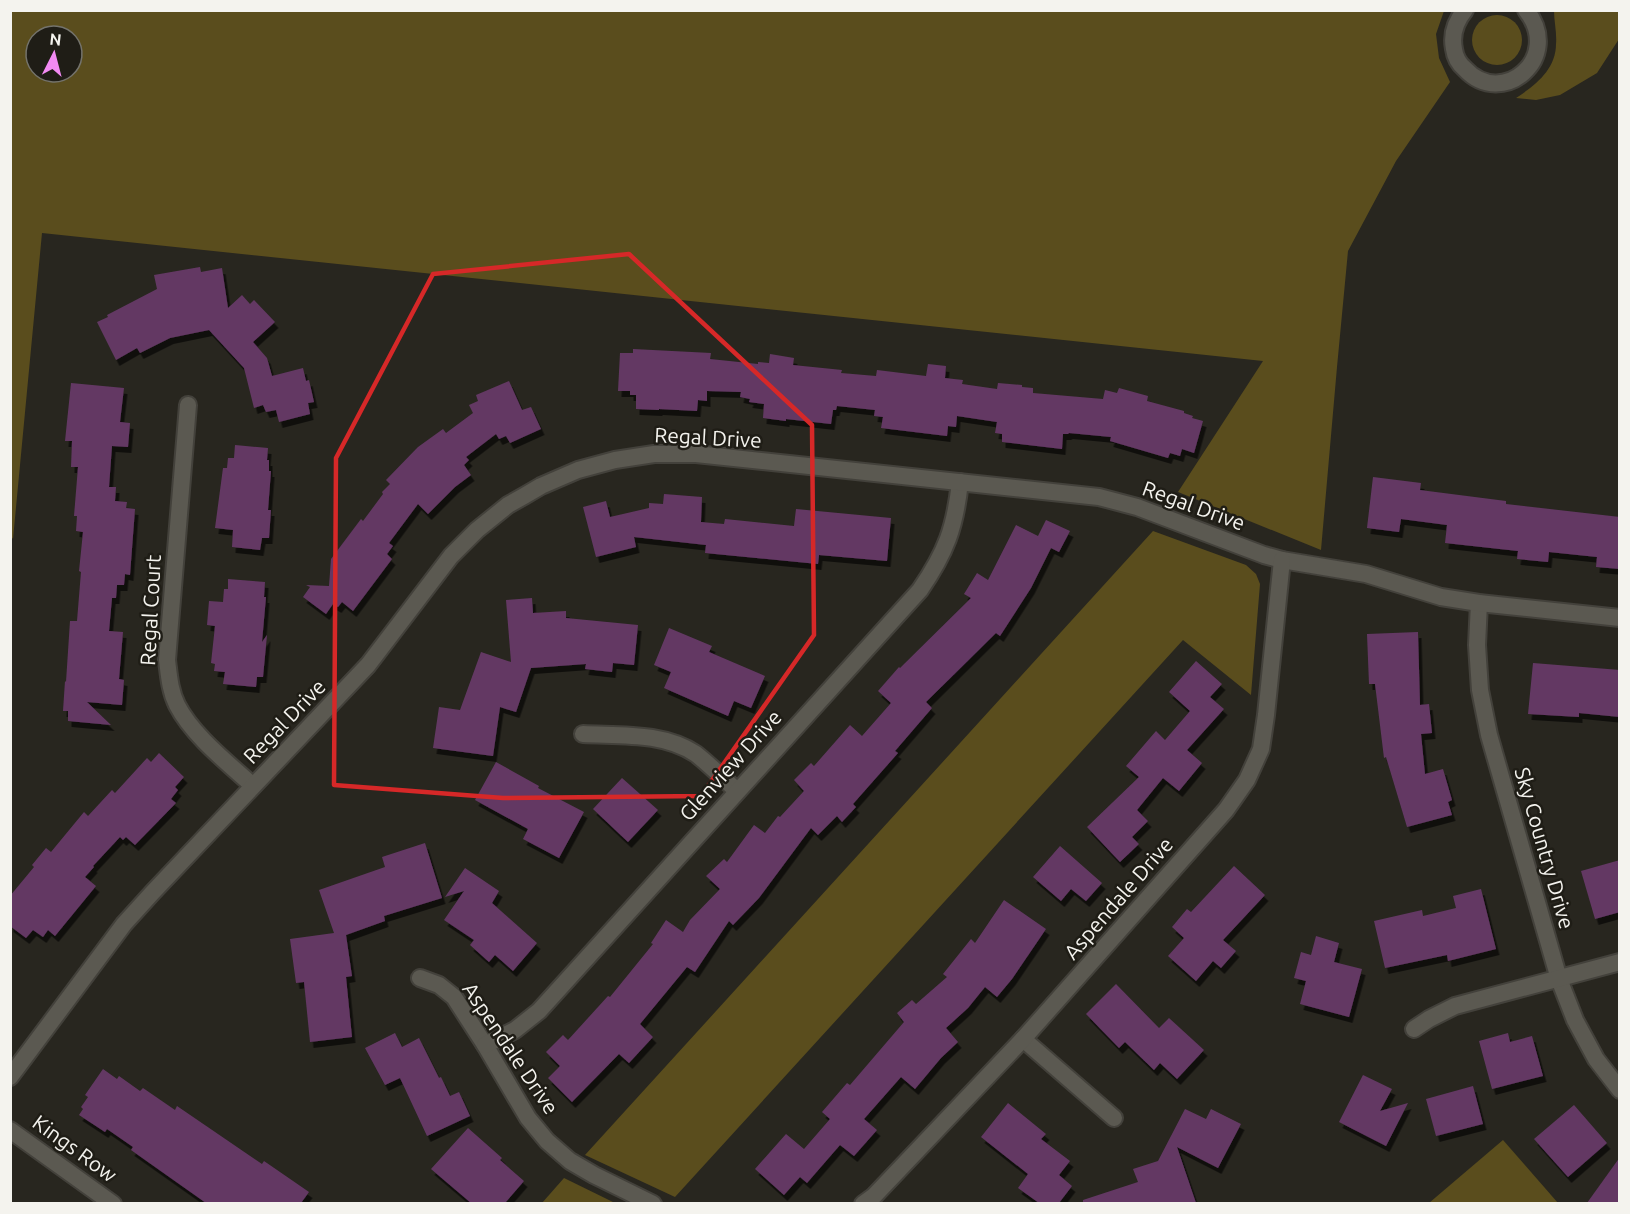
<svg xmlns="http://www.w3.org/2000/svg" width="1630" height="1214" viewBox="0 0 1630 1214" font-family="Ubuntu,sans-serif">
<defs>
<filter id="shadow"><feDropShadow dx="3.5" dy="6" stdDeviation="0" flood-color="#0009"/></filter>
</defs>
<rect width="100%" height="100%" fill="#28261f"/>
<g fill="#5a4d1d" fill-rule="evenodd">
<path d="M1444,11L1436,34L1439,58L1450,82L1396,161L1348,251L1337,367L1321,550L1178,492L1263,361L42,233L13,539L11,536V11ZM36,36H72V72H36Z"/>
<path d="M1554,11H1619V39L1597,73L1560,95L1536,100L1516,98C1536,85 1556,69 1556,44C1557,33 1554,21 1554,11Z"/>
<circle cx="1497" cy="40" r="25"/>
<path d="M1153,531L1246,565L1256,574L1260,584L1251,695L1183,640L675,1197L585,1155Z"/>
<path d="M1503,1140L1558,1203H1429Z"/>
<path d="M564,1178L615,1203H542Z"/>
</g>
<g fill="#633864" filter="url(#shadow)">
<path d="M200,267L201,272L222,268L228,308L242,295L250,304L254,300L275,322L253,342L267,358L272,376L303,368L306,381L309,380L314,402L308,403L310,414L279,422L276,410L266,412L263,405L254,408L244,368L209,330L170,338L140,353L137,348L116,360L97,322L108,317L107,315L157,289L154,275Z"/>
<path d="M633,349L711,353L710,359L758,364V362L769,363L770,354L794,358L793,365L842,370L841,373L876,376L877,370L926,376L928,364L946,366L945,378L963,380L962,384L997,389L998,383L1022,385V387L1033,388V393L1103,399L1105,390L1117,393L1119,388L1148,396L1147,401L1184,411V413L1193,416L1192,418L1203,421L1194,453L1182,449L1180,456L1170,453L1168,458L1110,441L1111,437L1069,433L1068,434H1063L1062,449L1002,442V434L995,433L997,422L957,416L956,427L948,426L947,436L881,428L883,417L874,416L875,410L837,406L836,410H833L831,424L786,419V421L763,418L764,404L749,402L750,399L740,397L741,392L707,391V401L698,400L697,411L659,409V410L636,409V395H630V391H618L620,353H633Z"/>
<path d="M509,381L522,410L531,407L541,429L510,443L506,436L499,439L496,434L466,457L469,460L464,465L471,475L455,487L428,514L418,504L389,543L393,546L387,554L392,559L353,611L342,602L338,607L333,604L326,614L303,597L310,587L306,585L329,586L331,559L361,519L363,521L383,494L382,492L390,484L386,480L418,447L443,429L446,433L473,413L469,405L478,401L476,395Z"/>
<path d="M71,383L124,388L120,422L130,423L128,447L112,446L109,487H116L115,501L127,502L126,508L135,509L130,575L125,574L124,585H117L116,598H112L109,631L123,632L119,679L124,680L122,705L87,702L111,725L68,721V711H63L65,681L66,682L70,621H77L81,572L79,571L83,532L76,531L77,516H74L78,467H71L72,441H65Z"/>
<path d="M235,445L268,448L267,460H269V471H271L268,510H271L269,538H262L260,550L232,547L233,530L215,528L223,468H227L228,458H234Z"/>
<path d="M1373,477L1421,483L1420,490L1506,501V504L1620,517V569L1596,567L1597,557L1549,552L1548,562L1517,559L1518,551L1445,543L1447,525L1401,519L1399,532L1367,528Z"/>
<path d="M664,494L702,497L701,522L724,524L725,519L794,526L796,509L891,518L887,561L819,555L818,564L705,553L706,545L634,537L636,547L596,557L583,507L606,501L610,517L649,508V503L663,504Z"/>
<path d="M1046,520L1070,531L1059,552L1051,548L1031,588L1000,636L996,633L926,702L932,708L895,751L898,753L853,804L856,807L842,822L837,816L818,835L811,828L759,898L733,925L729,921L695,972L687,967L640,1024L653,1037L629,1063L619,1054L572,1102L548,1078L560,1066L546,1052L563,1035L568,1040L608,996L610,997L653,944L651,943L666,920L683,932L690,920L720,889L706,876L724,859L727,862L754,825L765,833L778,816L780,817L804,791L794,780L811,763L814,766L850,725L862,736L891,703L878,691L899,667L900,668L971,598L964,594L977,573L988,580L1016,525L1038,536Z"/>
<path d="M228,579L265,582L264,597H266L262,642L267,635L263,677H257L256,687L223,684L225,672L214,671L215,664L211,663L215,626L207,625L209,601L223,602L224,589H228Z"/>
<path d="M532,598L533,613L566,611V618L638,625L634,665L613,663L612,672L585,669L586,664L531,668L516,712L500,707L493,756L433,748L439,707L460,710L481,652L511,662L506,600Z"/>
<path d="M669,628L712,646L709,652L765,676L751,708L734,701L728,716L664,688L671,672L654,665Z"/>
<path d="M1418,632L1420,705L1429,704L1432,733L1421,734L1425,774L1443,769L1452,800L1448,802L1452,815L1407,827L1386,757L1384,758L1375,684H1369L1367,634Z"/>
<path d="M1196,661L1222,684L1210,697L1224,709L1187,750L1202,763L1179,791L1163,778L1137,810L1148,821L1132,837L1139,844L1120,862L1087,827L1139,777L1126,766L1156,731L1165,740L1190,711L1169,692Z"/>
<path d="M1533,663L1620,670V717L1579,713V717L1528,714Z"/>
<path d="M159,753L184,777L175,787L178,790L171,799L176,803L135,845L126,837L123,840L120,837L93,866L94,867L85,877L96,886L55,936L48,930L43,937L33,930L26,938L10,926V896L34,867L32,865L46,848L51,852L84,812L88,816L112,790L115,793L147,758L151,762Z"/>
<path d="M496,762L539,786L538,788L584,812L559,858L523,839L528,829L475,800Z"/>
<path d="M622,778L658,810L628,842L593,809Z"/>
<path d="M425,843L442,898L384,916L385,921L346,935L352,976L346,977L352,1037L310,1042L304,982L296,983L290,939L334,933L319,890L385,867L382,857Z"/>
<path d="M1060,846L1102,883L1086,901L1071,889L1061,901L1033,877Z"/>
<path d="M1620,860V912L1595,919L1581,871Z"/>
<path d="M1234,866L1265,895L1223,940L1236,951L1221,968L1213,961L1196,981L1168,956L1184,938L1172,927L1187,909L1191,912Z"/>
<path d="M465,868L499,891L492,903L537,943L513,971L495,955L489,962L470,945L474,940L444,920L464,891L445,897Z"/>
<path d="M1481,889L1496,949L1448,961L1447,955L1385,968L1374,921L1422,910L1423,916L1456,908L1453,896Z"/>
<path d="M1004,900L1046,929L1012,979L997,997L985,987L968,1008L946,1028L958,1042L941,1058L915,1089L901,1077L864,1119L877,1130L854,1156L840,1145L807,1183L800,1177L784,1195L755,1169L786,1134L804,1149L830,1119L822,1112L847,1083L850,1085L904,1022L897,1013L912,1000L916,1004L947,977L943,974L971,939L975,943Z"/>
<path d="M1316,936L1339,943L1334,962L1362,969L1349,1017L1300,1004L1306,981L1294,978L1301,952L1311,955Z"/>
<path d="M1116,984L1159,1028L1169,1018L1204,1050L1177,1079L1160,1063L1154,1070L1125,1042L1119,1048L1086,1014Z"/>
<path d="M395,1033L402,1047L419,1038L439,1078L441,1077L450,1096L459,1092L470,1116L427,1136L400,1078L385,1085L365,1048Z"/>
<path d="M1508,1033L1510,1042L1532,1036L1543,1076L1492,1089L1479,1041Z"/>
<path d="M103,1069L117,1079L119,1076L140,1091L143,1088L175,1110L177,1106L262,1164L264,1161L309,1192L301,1203H206L131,1150L133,1147L107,1129L105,1132L79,1115L83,1109L81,1107L88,1097L85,1095Z"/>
<path d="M1363,1075L1392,1089L1380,1111L1408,1103L1386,1146L1339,1122Z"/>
<path d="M1473,1086L1483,1124L1436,1136L1426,1099Z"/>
<path d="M1008,1103L1046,1134L1041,1139L1070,1161L1059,1175L1072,1186L1059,1203H1039L1018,1188L1028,1174L981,1137Z"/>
<path d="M1574,1105L1607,1143L1568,1177L1534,1139Z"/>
<path d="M1185,1109L1206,1119L1211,1109L1241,1124L1218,1168L1177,1147L1196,1203H1083V1200L1138,1182L1133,1169L1158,1161Z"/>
<path d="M468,1128L502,1158L500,1160L524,1181L505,1203H471L431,1169Z"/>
<path d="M1620,1157V1203H1587Z"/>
</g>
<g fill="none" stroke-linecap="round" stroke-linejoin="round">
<g stroke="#43413b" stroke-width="20">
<g id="minor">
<path d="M1465,10C1455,22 1451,34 1454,49C1455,57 1459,64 1465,69C1502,109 1564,58 1526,10"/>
<path d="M188,405L167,660C169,676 170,691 177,705C193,736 228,763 253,786"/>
<path d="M1479,603L1477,645L1480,690L1489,735L1559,979L1575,1020L1596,1059L1620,1090"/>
<path d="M583,734C620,736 663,732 696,754C710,765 724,779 737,791"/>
<path d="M420,978L439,985L454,997L485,1045L528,1118L547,1141L570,1161L594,1175L653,1204"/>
<path d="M1414,1029L1429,1019L1455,1006L1620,962"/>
<path d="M1023,1039L1114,1118"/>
<path d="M485,1045L515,1030L539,1011L920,590C946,552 955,528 960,482"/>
<path d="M10,1077L124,924L153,892L368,665L451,556L477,530L508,505L524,496L541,486L578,470L615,460L654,454H696L1099,497L1137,507L1264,555L1282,560L1366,574L1441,597L1479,603L1620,618"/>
<path d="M10,1130L113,1204"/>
<path d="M863,1204L874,1196L1023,1039L1226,810L1247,780L1261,749L1266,715L1282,560"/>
</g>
</g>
<use href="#minor" stroke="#5b5951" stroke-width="16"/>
</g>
<path fill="none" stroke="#d62828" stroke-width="4.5" stroke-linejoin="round" d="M629,254L812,425L814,635L701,796L503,798L334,785L336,458L433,274Z"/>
<g text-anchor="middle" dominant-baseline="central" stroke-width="5" stroke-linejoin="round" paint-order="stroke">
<g font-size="21" fill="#f4f3ee" stroke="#1f1d16">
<text transform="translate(708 437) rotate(3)">Regal Drive</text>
<text transform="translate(1194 505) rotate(20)">Regal Drive</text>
<text transform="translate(150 610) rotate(-87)">Regal Court</text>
<text transform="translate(284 721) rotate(-46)">Regal Drive</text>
<text transform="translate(730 765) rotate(-48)">Glenview Drive</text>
<text transform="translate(1545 848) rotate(74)">Sky Country Drive</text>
<text transform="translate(1118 898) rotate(-49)">Aspendale Drive</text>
<text transform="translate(511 1048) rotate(56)">Aspendale Drive</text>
<text transform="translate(75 1148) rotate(36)">Kings Row</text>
</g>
</g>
<rect width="1630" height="1214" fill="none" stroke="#f4f3ee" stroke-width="24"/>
<g transform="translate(54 54) rotate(6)"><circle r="28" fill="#1f1d16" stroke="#74736c" stroke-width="1.5"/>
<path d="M0-4.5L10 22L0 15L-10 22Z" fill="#f28af3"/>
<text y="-9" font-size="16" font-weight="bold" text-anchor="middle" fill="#f4f3ee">N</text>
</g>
</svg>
